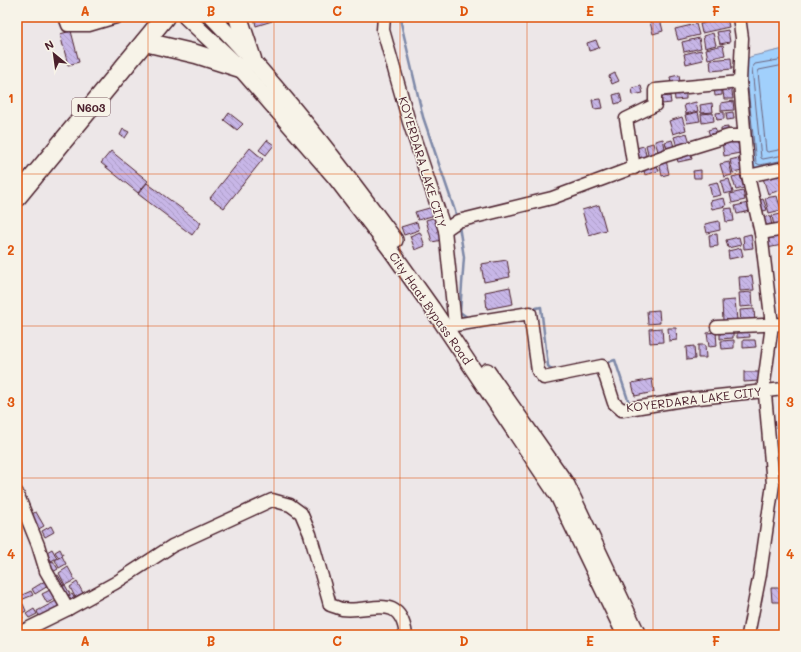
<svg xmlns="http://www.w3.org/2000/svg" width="801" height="652" viewBox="0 0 801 652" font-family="Mali,sans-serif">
<defs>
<pattern id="building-back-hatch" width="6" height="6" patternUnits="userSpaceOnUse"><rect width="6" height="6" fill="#c7b6e7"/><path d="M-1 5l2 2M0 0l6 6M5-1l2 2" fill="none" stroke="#ac9cc6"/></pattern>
</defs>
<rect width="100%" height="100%" fill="#ede7e8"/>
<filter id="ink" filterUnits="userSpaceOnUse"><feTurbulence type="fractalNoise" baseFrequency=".025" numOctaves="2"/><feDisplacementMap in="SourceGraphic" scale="8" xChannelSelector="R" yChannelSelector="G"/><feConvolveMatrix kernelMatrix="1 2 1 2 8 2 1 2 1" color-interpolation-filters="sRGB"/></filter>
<g filter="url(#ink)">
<path fill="#a1d0fc" stroke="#7e89a8" d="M784,49V164L759,169L753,166L752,163L743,74L745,59L753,56Z"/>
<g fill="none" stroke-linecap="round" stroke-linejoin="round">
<g stroke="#6d667f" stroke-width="1">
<path d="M784,59L755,64L752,68L761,158L763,159L784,155"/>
<path d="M784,65L759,70L758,72L766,151L768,152L784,149"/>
<path d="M747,79L756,163L760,165L784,160"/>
</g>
<g stroke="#7e89a8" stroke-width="2.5">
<path d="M403,17L401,23L423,117L457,217"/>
<path d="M459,226L464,257L460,312L468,318"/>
<path d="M531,309L541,307L548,366L554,372"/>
<path d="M605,363L615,360L629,403"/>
</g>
</g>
<g fill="url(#building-back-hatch)" stroke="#4a1f2b">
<path d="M70,17H84L85,22L70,21Z"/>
<path d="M254,17H271L272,21L256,26Z"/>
<path d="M727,18L729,27L702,33L700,24Z"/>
<path d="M660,19L663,31L653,34L650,22Z"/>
<path d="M696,24L699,35L678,40L675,29Z"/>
<path d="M728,30L730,42L720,44L717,32Z"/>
<path d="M71,31L79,62L68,65L60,34Z"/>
<path d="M713,33L716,45L705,48L703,36Z"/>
<path d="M699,38L701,48L684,52L682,42Z"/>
<path d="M596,40L599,48L589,51L587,43Z"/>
<path d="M723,45L725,55L708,59L706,49Z"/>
<path d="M701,50L703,60L686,64L684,54Z"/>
<path d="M731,58L732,69L711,71L710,60Z"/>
<path d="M615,73L619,81L612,84L609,76Z"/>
<path d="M679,75L680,82L671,84L670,77Z"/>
<path d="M731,84L733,99H724L722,85Z"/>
<path d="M641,86L643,93L633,95L632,88Z"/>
<path d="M722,86V95L715,96L714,87Z"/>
<path d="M674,90H686V99L675,100Z"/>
<path d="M620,93L622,102L615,104L613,95Z"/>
<path d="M670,96L671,103L662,104L661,97Z"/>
<path d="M601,99L603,108L594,109L592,100Z"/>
<path d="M733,101L734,110L721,111V103Z"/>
<path d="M696,102L698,111L686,114L684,105Z"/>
<path d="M712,103L713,112L701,113L700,105Z"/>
<path d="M698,112L700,121L687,123L685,115Z"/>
<path d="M724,112V119L717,120L716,113Z"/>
<path d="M733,112L734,119L727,120L726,113Z"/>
<path d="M229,113L243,124L237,130L224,120Z"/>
<path d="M713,113L714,121L702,123L701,114Z"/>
<path d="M682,117L686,130L673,134L669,121Z"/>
<path d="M728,127V134L721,135V128Z"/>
<path d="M715,128L718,137L711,139L708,130Z"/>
<path d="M123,129L129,132L125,138L120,135Z"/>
<path d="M687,133L691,146L678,150L674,137Z"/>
<path d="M737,138L740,153L724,156L722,141Z"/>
<path d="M663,139L666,153L659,155L655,141Z"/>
<path d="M267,140L274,145L266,155L259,150Z"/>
<path d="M672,140L675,150L668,152L665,142Z"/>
<path d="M653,143L656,157L649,158L646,145Z"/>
<path d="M644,146L647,160L639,162L636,148Z"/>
<path d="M250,148L263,159L224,208L210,198Z"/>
<path d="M111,151L148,181L138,193L101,163Z"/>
<path d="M690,152L692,159L678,162L676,155Z"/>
<path d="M738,158L742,171L733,173L730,160Z"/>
<path d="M666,160L669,174L662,176L659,162Z"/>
<path d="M729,162L732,175L724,177L720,164Z"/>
<path d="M656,163L659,171L645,175L643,167Z"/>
<path d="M701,170V178H694L693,171Z"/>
<path d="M782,171L784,189L768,194L763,178Z"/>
<path d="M740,175L744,188L736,190L732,177Z"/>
<path d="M729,179L733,192L724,194L721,181Z"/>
<path d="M717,182L721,195L712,197L709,184Z"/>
<path d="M147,183L201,223L192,235L138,194Z"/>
<path d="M743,191L745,200L732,203L730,194Z"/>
<path d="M784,193V208H782L780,194Z"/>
<path d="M777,196L781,210L769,213L765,198Z"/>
<path d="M724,198L726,206L712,209L710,201Z"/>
<path d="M763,199L767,210L759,212L756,202Z"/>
<path d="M748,203L750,211L737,214L735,206Z"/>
<path d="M599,205L606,230L589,235L582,210Z"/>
<path d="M433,207L435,215L418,220L415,212Z"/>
<path d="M732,208L734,221L726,222L724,209Z"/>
<path d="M781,214L784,224L774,226L772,216Z"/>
<path d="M770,216L772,226L763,228L761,218Z"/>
<path d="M436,217L442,240L432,242L426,220Z"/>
<path d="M719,221L720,230L707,233L705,224Z"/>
<path d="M417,222L419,230L404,235L401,227Z"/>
<path d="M420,232L425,246L415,250L410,236Z"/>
<path d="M780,233L782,245L767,248L765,236Z"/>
<path d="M717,234L718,246L710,247L709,235Z"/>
<path d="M751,234L753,248L744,249L743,236Z"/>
<path d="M739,237L741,245L728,248L726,240Z"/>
<path d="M741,248L743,256L729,259L728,251Z"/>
<path d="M507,260L510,277L484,282L481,264Z"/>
<path d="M752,276L754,290L740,291L739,277Z"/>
<path d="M510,287L513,304L487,309L485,292Z"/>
<path d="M752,292L753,306L740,307L739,293Z"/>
<path d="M735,300L737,320L723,321L722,301Z"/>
<path d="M754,309L755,322L741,324L740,310Z"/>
<path d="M659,310L660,323L648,324L647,311Z"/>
<path d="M662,328L663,342L650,343L649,329Z"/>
<path d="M668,328H676L677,340L669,341Z"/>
<path d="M733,330V338L720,339V331Z"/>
<path d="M737,330H749L750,337L737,338Z"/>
<path d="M716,332L717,346L709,347L707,333Z"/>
<path d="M734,340V348L722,349L721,341Z"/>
<path d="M743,340H755L756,347L743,348Z"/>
<path d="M698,345H705L706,358H698Z"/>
<path d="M694,346L695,359L687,360L686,347Z"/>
<path d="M744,372H759V381L744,382Z"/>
<path d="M652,379L654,392L635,396L632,383Z"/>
<path d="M36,512L44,526L37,530L29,515Z"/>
<path d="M51,526L54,532L45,537L42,531Z"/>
<path d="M52,549L57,558L51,561L47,552Z"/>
<path d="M60,549L63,555L59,558L55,552Z"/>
<path d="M62,556L66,564L59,568L55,560Z"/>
<path d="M53,561L58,569L51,573L46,564Z"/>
<path d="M68,567L75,580L65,585L59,573Z"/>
<path d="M58,575L64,585L58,588L52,578Z"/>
<path d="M45,581L48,586L35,594L32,589Z"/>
<path d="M77,582L83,593L75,597L70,587Z"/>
<path d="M65,585L70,594L63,598L58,589Z"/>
<path d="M771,588H784V602H772Z"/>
<path d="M50,590L55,599L47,603L42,594Z"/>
<path d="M31,591L33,595L21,600L20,596Z"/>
<path d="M72,594L77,602L68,607L63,599Z"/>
<path d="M58,600L62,607L40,619L37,611Z"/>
<path d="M23,604L26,611L22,613L19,606Z"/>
<path d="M18,608L23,618L18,620L17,618Z"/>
<path d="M34,609L37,614L29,618L26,614Z"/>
</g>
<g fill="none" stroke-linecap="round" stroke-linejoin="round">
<g stroke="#4a1f2b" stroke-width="15">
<g id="minor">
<path d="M65,17L68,25H89L116,17"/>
<path d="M384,17L383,30L409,122L445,230L455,325L530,313L538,371L544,378L602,366L614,403L622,410L689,399L784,389"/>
<path d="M739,17L742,38L740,82L748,176L761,233L772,325L764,383L773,484L760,574L748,635"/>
<path d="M634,168L626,119L655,105V90L740,82"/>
<path d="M748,176L784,168"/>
<path d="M445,230L458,221L552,198L667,155L729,136H744"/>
<path d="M761,233L784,229"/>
<path d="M717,327L784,324"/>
<path d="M17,493L38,545L46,571L68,609"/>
<path d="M17,634L68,609L115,583L172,546L272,500L290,505L301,513L310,534L330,605C334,606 338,608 342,609C371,613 400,591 406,635"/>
</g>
</g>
<g stroke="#4a1f2b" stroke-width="18">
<g id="major">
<path d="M186,17L240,68L334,176L390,249L432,308L558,496L625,635"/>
<path d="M212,17C279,86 338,162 395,240"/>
<path d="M487,371L567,485L638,635"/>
</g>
</g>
<g stroke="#4a1f2b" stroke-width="21">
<g id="highway">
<path d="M238,17L252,59"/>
<path d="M145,42L196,54L240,68"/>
<path d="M17,197L165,17"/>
</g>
</g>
<use href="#minor" stroke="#f7f3e8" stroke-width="12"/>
<use href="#major" stroke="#f7f3e8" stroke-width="15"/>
<use href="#highway" stroke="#f7f3e8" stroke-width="18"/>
</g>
</g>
<path fill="none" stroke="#e0560e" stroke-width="1" stroke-opacity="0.55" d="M148,17V635M274,17V635M400,17V635M527,17V635M653,17V635M17,174H784M17,326H784M17,478H784"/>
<g text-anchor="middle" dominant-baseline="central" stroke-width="3" stroke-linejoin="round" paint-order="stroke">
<rect fill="#f7f3e8" stroke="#7e5f64" stroke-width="1" x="72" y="98" width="38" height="18" rx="3"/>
<g font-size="11" font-weight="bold" fill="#4a1f2b">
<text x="91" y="107">N603</text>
</g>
<g font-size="12" fill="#4a1f2b" stroke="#f7f3e8">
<text transform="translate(423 162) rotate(73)">KOYERDARA LAKE CITY</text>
<text transform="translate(431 308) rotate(55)">City Haat Bypass Road</text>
<text transform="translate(694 399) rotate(-7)">KOYERDARA LAKE CITY</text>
</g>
</g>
<rect width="801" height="652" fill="none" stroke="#f7f3e8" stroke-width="44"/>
<g transform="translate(54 54) rotate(331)" stroke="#f7f3e8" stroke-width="3" paint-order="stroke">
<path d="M0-3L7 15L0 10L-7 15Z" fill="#4a1f2b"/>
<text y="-6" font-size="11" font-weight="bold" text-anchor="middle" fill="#4a1f2b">N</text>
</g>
<rect x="22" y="22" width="757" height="608" fill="none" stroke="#e0560e" stroke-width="1.5"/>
<g font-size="13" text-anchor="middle" font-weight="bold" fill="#e0560e">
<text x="85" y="16">A</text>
<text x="211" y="16">B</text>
<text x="337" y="16">C</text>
<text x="464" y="16">D</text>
<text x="590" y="16">E</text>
<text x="716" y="16">F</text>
<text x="11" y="103">1</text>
<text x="790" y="103">1</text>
<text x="11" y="255">2</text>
<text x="790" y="255">2</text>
<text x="11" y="407">3</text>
<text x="790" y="407">3</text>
<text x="11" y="559">4</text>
<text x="790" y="559">4</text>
<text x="85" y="646">A</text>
<text x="211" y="646">B</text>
<text x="337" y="646">C</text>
<text x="464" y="646">D</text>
<text x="590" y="646">E</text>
<text x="716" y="646">F</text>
</g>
</svg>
